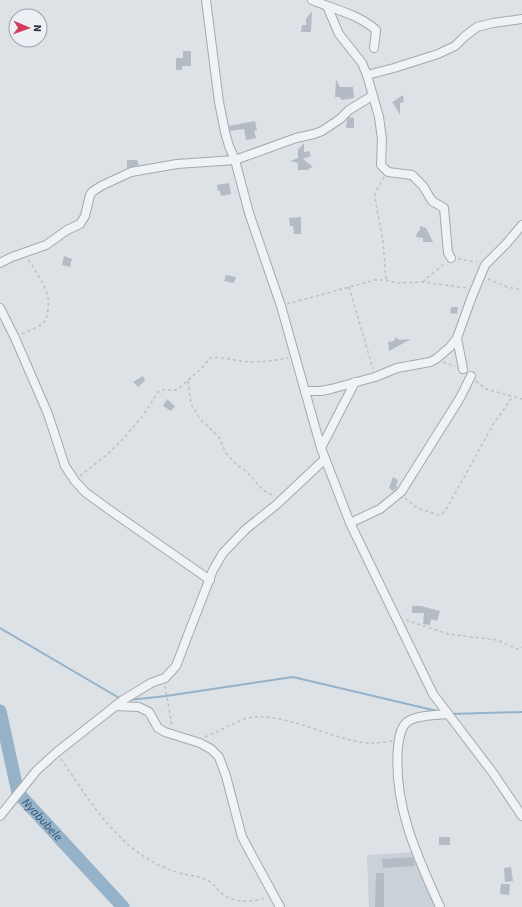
<svg xmlns="http://www.w3.org/2000/svg" width="522" height="907" viewBox="0 0 522 907" font-family="'Source Sans 3',sans-serif">
<rect width="100%" height="100%" fill="#dde2e7"/>
<path fill="#cbd1d9" d="M414,852L437,907H369L367,855Z"/>
<g fill="none" stroke-linecap="round" stroke-linejoin="round">
<g stroke="#96b2c9" stroke-width="2">
<path d="M0,628L121,699"/>
<path d="M129,700L166,696L293,677L437,711"/>
<path d="M451,714L522,712"/>
</g>
<path stroke="#96b2c9" stroke-width="13" id="s1" d="M0,711L18,793L123,907"/>
</g>
<g fill="#b4bbc4">
<path d="M312,11L311,32H301L302,25H306V19Z"/>
<path d="M183,51H191V66H182V70H176V58H183Z"/>
<path d="M336,80L340,87H353L354,98L342,100L339,97H335Z"/>
<path d="M403,95L404,102L400,103V115L393,103H391Z"/>
<path d="M349,117L354,118V128H346L347,120Z"/>
<path d="M255,121L257,130L254,131L256,138L246,140L244,129L230,131L229,126Z"/>
<path d="M304,143V152L309,151L311,156L303,159L313,167L308,169V170H298V163L290,161L298,158V149H299Z"/>
<path d="M127,160H137L139,165L127,168Z"/>
<path d="M229,183L231,194L221,196L220,191H218L217,185Z"/>
<path d="M301,217V234H294L293,226H290L289,218Z"/>
<path d="M420,226L426,228L433,242H423V238L416,237L417,233L420,230Z"/>
<path d="M64,256L72,259L70,267L62,265Z"/>
<path d="M226,275L236,277L234,283L224,281Z"/>
<path d="M451,307H458L457,314L450,313Z"/>
<path d="M396,337L399,340L411,339L389,351L388,342L394,341Z"/>
<path d="M143,376L145,381L138,387L133,382Z"/>
<path d="M167,399L175,406L171,411L163,406Z"/>
<path d="M393,477L398,480L396,486L398,487L393,491L389,488Z"/>
<path d="M412,606H421L440,611L437,621L431,619L430,625L423,624L424,613H412Z"/>
<rect x="439" y="837" width="11" height="8"/>
<path d="M413,857L415,866L383,868L382,859Z"/>
<path d="M511,867L513,881L505,882L504,868Z"/>
<path d="M376,873H384V907H375Z"/>
<path d="M501,884H510L509,895L500,894Z"/>
</g>
<g fill="none" stroke-linecap="round" stroke-linejoin="round">
<g stroke="#a2a9b1" stroke-width="10">
<g id="minor">
<path d="M206,0L219,102L225,132L229,146L235,160L249,213L281,306L321,448L350,523L433,694L493,773L522,816"/>
<path d="M312,0C333,9 358,14 376,30L374,48"/>
<path d="M327,6L339,34L362,63L367,75L379,117L382,139L381,165L388,172L412,175L423,186L432,201L444,208L448,253L451,258"/>
<path d="M367,75L394,68L438,54L455,46L464,37L477,27L493,23L522,19"/>
<path d="M0,263L12,257L46,245L67,230L80,224L85,216L90,195L92,192L101,186L131,172L177,164L235,160L296,138L314,134L322,131L340,119L349,110L372,96"/>
<path d="M0,308L15,338L48,414L65,466L75,481L85,492L111,511L210,580"/>
<path d="M457,338L463,369"/>
<path d="M305,391H321L331,389L375,377L397,368L430,362L436,359L450,347L457,338L471,299L485,265L506,244L522,225"/>
<path d="M321,448L355,382"/>
<path d="M350,523L380,509L401,492L460,398L471,376"/>
<path d="M115,706L139,707L149,712L158,728L165,732L200,743L211,749L219,757L226,776L242,837L280,907"/>
<path d="M0,816L37,770L57,752L123,700L151,683L165,678L176,666L213,570L223,553L246,529L276,505L325,459"/>
<path d="M440,907C417,856 393,805 398,747C399,739 400,728 407,722C415,715 437,715 448,714"/>
</g>
</g>
<g stroke="#bbc0c5" stroke-width="1.5" stroke-dasharray="3 3" stroke-linecap="butt">
<path d="M384,177L376,191L375,195L376,204L383,240L386,280"/>
<path d="M458,259L477,262"/>
<path d="M488,279L507,287L522,290"/>
<path d="M423,282C430,274 438,270 445,263"/>
<path d="M349,287L373,369"/>
<path d="M287,304L375,280H386L396,283L423,282L467,288"/>
<path d="M22,334C27,332 41,326 44,322C47,319 47,315 48,310C51,291 38,275 28,259"/>
<path d="M443,362L455,366"/>
<path d="M188,381L191,404L200,419L219,437L226,453L237,465L247,472L263,490L274,496"/>
<path d="M476,381L486,389L522,399"/>
<path d="M80,476L109,453L121,441L141,418L159,391C165,388 172,392 178,389L202,368L210,358C220,356 231,360 241,361C258,363 272,361 288,358"/>
<path d="M405,498L417,508L439,515L442,514L447,508L494,423L513,396"/>
<path d="M406,620L448,634L497,640L517,649L522,647"/>
<path d="M165,686L172,726"/>
<path d="M205,737L244,719C277,708 332,740 367,743C375,744 383,742 392,741"/>
<path d="M61,759C86,795 109,835 148,859C156,865 174,872 184,874C191,876 198,876 205,879C215,884 213,885 220,892C233,904 251,902 266,898"/>
</g>
<use href="#minor" stroke="#f0f2f5" stroke-width="8"/>
</g>
<g text-anchor="middle" dominant-baseline="central" stroke-width="4" stroke-linejoin="round" paint-order="stroke">
<g font-size="12" font-style="italic" fill="#2f5273" stroke="#ecf0f5">
<text stroke="none"><textPath href="#s1" startOffset="120">Nyabubele</textPath></text>
</g>
</g>
<g transform="translate(28 28) rotate(92)"><circle r="19" fill="#ecf0f5" stroke="#9da3ac"/>
<path d="M0-3L7 15L0 10L-7 15Z" fill="#d13d5d"/>
<text y="-6" font-size="11" font-weight="bold" text-anchor="middle" fill="#26303e">N</text>
</g>
</svg>
